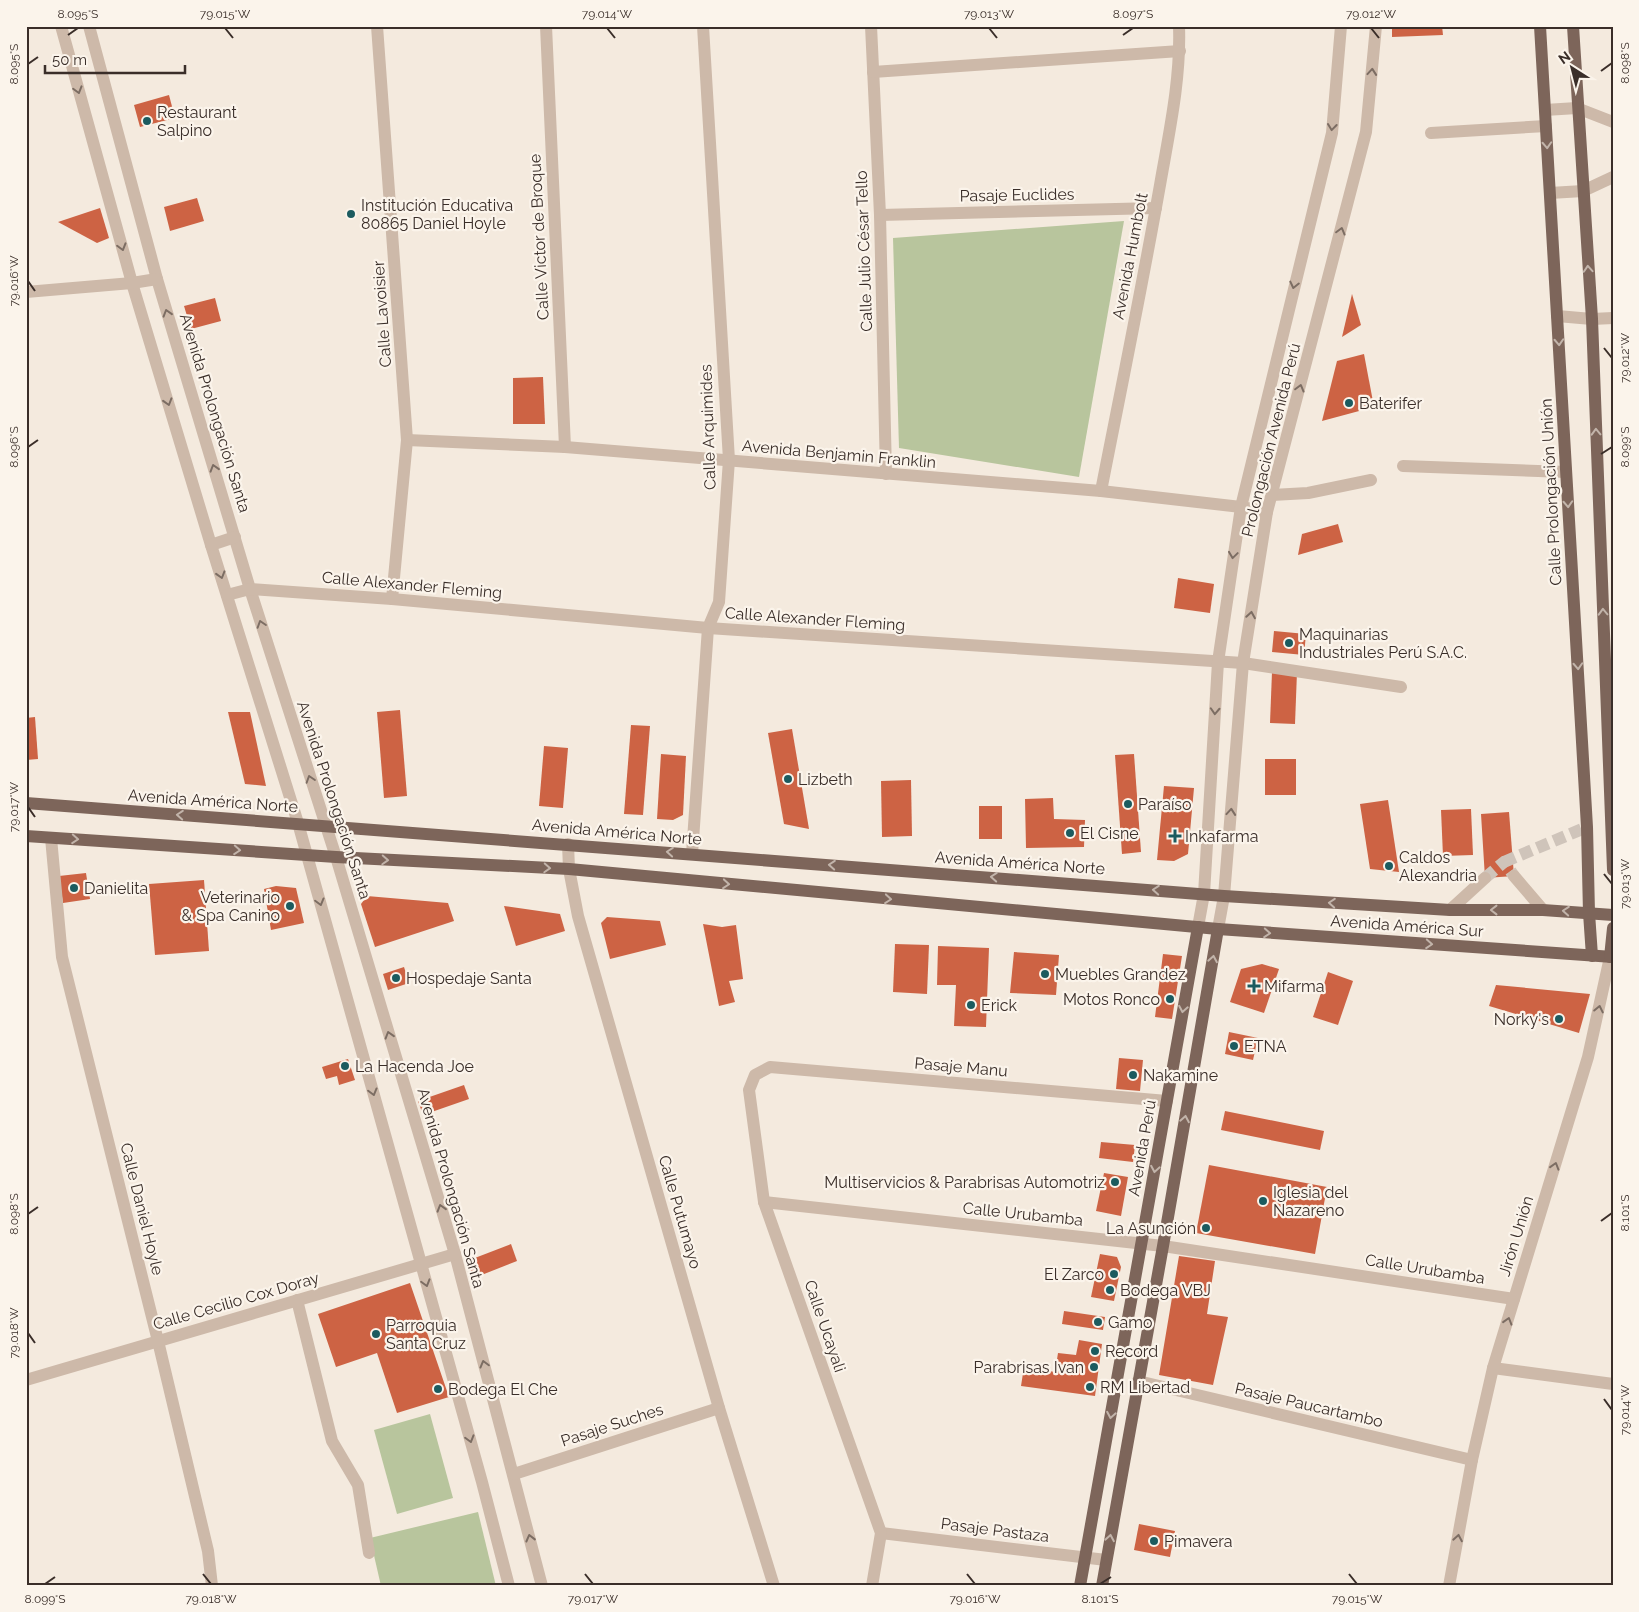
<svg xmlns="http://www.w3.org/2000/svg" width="1639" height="1612" viewBox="0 0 1639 1612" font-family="Raleway,sans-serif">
<rect width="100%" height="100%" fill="#f4eade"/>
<g fill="#b8c59d">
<path d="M1124,221L1079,477L899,448L893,238Z"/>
<path d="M430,1414L453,1498L397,1514L374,1430Z"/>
<path d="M478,1512L496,1586H381L370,1538Z"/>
</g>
<g fill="#cd6344">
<path d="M1392,26H1442L1443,35L1392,37Z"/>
<path d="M169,95L175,118L140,127L134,105Z"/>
<path d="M197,198L204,221L170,231L164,207Z"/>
<path d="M100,208L109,238L97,243L58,222Z"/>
<path d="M1352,294L1361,325L1342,337Z"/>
<path d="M215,298L221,321L191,329L184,306Z"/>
<path d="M1364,354L1374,407L1322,421L1337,361Z"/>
<path d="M543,377L545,424H513V378Z"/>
<path d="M1338,524L1343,542L1298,555L1302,534Z"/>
<path d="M1178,578L1214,584L1210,613L1174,608Z"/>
<path d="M1274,631L1306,634L1304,655L1272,652Z"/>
<path d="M1272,672H1297L1295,724L1270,723Z"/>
<path d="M400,710L407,796L384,798L377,712Z"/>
<path d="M228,712H250L266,786L245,784Z"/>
<path d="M35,717L38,759L26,760V718Z"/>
<path d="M631,725L650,726L643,815L624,814Z"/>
<path d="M792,729L809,829L784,824L768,733Z"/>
<path d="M544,746L568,748L563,808L539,806Z"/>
<path d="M661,754L686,756L683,815L673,820L657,819Z"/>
<path d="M1134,754L1141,852L1122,854L1115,755Z"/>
<rect x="1265" y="759" width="31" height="36"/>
<path d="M911,780L912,836L882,837L881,781Z"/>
<path d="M1164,786L1194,788L1188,854L1174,861L1157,860Z"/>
<path d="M1053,798L1054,819L1085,820L1084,847L1026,848L1025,799Z"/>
<path d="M1388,800L1399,872L1370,869L1360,804Z"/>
<rect x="979" y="806" width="23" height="33"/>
<path d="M1471,809L1473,855L1443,856L1441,810Z"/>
<path d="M1509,812L1514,876L1485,878L1481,814Z"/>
<path d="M86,873L90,899L63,903L59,876Z"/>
<path d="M204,880L209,951L155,955L149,884Z"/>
<path d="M276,886L296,888L304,923L271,930L264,889Z"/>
<path d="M367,896L448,903L454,921L375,947L361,904Z"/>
<path d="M504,906L560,914L565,931L516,946Z"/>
<path d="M607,917L660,921L666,945L610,959L601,923Z"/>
<path d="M703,924L722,927L736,925L743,979L729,981L735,1002L719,1006Z"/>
<path d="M895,944L929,945L927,994L893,992Z"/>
<path d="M938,946L989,948L986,1027L954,1026L956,985H937Z"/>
<path d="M1014,952L1059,955L1056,995L1010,993Z"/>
<path d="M1163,954L1182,956L1172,1019L1155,1017Z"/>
<path d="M1262,964L1279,969L1264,1013L1230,1002L1241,969Z"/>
<path d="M404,967L409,983L388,990L383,974Z"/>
<path d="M1328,972L1353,981L1338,1025L1313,1017Z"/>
<path d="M1496,985L1590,994L1579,1033L1489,1006Z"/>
<path d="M1229,1032L1258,1038L1253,1060L1225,1054Z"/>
<path d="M1119,1058L1143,1060L1140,1091L1116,1089Z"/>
<path d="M348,1059L355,1080L339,1085L337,1076L326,1079L322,1067Z"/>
<path d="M464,1085L469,1099L423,1115L418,1101Z"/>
<path d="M1225,1111L1324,1131L1320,1150L1221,1130Z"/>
<path d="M1101,1142L1135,1145L1133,1162L1099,1158Z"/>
<path d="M1209,1165L1327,1187L1315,1254L1196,1233Z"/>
<path d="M1104,1173L1128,1177L1121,1216L1096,1211Z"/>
<path d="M511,1244L517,1261L474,1278L467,1261Z"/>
<path d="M1100,1254L1117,1257L1121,1267L1114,1301L1091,1297Z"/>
<path d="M1179,1256L1215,1261L1207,1314L1228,1317L1213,1385L1159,1375Z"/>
<path d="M410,1283L449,1397L397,1413L377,1353L336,1367L318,1314Z"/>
<path d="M1064,1311L1105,1317L1103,1330L1062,1324Z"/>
<path d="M1079,1340L1102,1344L1095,1396L1021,1386L1024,1367L1055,1372L1058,1353L1076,1355Z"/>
<path d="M1139,1524L1175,1531L1170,1557L1134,1550Z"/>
</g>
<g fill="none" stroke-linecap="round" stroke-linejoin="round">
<g stroke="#cfc4ba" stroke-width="12" stroke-dasharray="12 6" stroke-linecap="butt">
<path d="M1504,862L1587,827"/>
<path d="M1485,878L1504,862L1514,876"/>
</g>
<g stroke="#cdb9a9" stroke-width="12">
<path d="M61,26L132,283L211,545L298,823L482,1482L509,1586"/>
<path d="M89,26L157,279L250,589L336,857L455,1254L542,1586"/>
<path d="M377,26L407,440L392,599"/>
<path d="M546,26L565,447"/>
<path d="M871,26L880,215L886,474"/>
<path d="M873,72L1180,51"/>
<path d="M1545,110L1577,108L1613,122"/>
<path d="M1431,133L1546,126"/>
<path d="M1550,193L1583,191L1613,177"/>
<path d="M880,215L1156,208"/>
<path d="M26,292L132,283L157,279"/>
<path d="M1557,316L1592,319L1613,318"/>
<path d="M407,440L565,447L1101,491L1241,507L1267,512"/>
<path d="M1403,466L1566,472"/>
<path d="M1101,491C1121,389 1142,287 1160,185C1169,133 1181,79 1179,26"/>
<path d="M1272,495L1308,493L1371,480"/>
<path d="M211,545L235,537"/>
<path d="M227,595L250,589L392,599L708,628L1243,663L1401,687"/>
<path d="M51,838L62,957L158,1341L208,1551L212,1586"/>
<path d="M568,844L569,869L578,916L719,1408L774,1586"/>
<path d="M692,854L708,628L719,602L729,460L703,26"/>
<path d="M1514,876L1543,910"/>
<path d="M1450,910L1485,878"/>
<path d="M1198,927L1204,894L1218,662L1241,507L1332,133L1341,26"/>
<path d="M1218,929L1224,896L1243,663L1267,512L1366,132L1376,26"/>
<path d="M764,1202L1163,1246L1514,1299"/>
<path d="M297,1300L332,1441L358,1485L369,1553"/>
<path d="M1493,1368L1613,1384"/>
<path d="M26,1380L455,1254"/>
<path d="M1138,1381L1472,1460"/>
<path d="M514,1474L719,1408"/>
<path d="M881,1533L1106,1560"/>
<path d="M872,1586L881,1533L764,1202L749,1090L755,1075L770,1067L1167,1101"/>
<path d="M1449,1586L1472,1460L1493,1368L1588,1057L1610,957"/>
</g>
<g stroke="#7d655a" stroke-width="12">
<path d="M1540,26L1587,827L1589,913L1592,956"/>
<path d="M1573,26L1592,319L1613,870"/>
<path d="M26,803L1224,896L1450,910H1543L1613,915"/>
<path d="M26,836L336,857L569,869L1218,929L1613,957"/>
<path d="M1610,957L1613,928"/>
<path d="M1080,1586L1198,927"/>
<path d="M1102,1586L1163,1246L1218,929"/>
</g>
</g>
<defs><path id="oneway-chevron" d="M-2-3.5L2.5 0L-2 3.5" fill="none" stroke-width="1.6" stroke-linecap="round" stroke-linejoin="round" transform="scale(1.25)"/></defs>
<g stroke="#7c6d63">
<use href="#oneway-chevron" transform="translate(1372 72) rotate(-85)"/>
<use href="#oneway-chevron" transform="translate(78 90) rotate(74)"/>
<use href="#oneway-chevron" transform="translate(1332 127) rotate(97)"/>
<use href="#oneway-chevron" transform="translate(1341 231) rotate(-75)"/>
<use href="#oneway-chevron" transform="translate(122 247) rotate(74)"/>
<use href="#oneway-chevron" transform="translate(1294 285) rotate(103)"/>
<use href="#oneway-chevron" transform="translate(167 313) rotate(-107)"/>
<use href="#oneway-chevron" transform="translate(1300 388) rotate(-75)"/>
<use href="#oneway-chevron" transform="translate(168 402) rotate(73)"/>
<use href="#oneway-chevron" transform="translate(214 468) rotate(-107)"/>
<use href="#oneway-chevron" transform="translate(1233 555) rotate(98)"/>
<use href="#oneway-chevron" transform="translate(221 575) rotate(73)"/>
<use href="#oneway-chevron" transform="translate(1251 615) rotate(-81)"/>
<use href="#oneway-chevron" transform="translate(261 624) rotate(-108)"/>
<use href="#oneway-chevron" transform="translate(1215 711) rotate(93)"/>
<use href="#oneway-chevron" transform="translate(310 779) rotate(-108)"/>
<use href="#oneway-chevron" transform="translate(1231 812) rotate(-85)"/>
<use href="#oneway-chevron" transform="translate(320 902) rotate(75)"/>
<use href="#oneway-chevron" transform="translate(1599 1009) rotate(-78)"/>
<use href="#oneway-chevron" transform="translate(389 1035) rotate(-107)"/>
<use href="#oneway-chevron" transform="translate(373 1092) rotate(75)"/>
<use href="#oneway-chevron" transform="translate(1555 1166) rotate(-73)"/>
<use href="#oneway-chevron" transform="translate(441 1208) rotate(-107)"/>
<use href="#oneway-chevron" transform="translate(426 1283) rotate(74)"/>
<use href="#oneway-chevron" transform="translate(1508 1321) rotate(-73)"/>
<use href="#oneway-chevron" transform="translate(484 1364) rotate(-105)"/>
<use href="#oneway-chevron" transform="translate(470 1439) rotate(74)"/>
<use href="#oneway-chevron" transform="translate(530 1538) rotate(-104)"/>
<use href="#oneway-chevron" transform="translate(1458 1538) rotate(-80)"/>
</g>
<g stroke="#c2b4aa">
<use href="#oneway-chevron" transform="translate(1547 145) rotate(87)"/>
<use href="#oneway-chevron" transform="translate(1588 269) rotate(-94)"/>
<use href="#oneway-chevron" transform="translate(1559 342) rotate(87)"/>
<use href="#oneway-chevron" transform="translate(1596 432) rotate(-92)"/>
<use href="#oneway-chevron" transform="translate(1568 504) rotate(87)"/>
<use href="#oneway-chevron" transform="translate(1603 612) rotate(-92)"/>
<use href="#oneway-chevron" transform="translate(1578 666) rotate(87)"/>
<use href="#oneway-chevron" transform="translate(180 815) rotate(-176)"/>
<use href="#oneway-chevron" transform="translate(75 839) rotate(4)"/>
<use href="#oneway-chevron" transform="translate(237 850) rotate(4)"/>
<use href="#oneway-chevron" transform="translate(670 852) rotate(-175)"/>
<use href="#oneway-chevron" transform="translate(385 860) rotate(3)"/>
<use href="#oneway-chevron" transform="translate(832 865) rotate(-176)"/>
<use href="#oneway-chevron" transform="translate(547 868) rotate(3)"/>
<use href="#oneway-chevron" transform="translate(994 877) rotate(-176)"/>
<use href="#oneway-chevron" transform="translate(726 884) rotate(5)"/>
<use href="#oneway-chevron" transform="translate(1156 890) rotate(-176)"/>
<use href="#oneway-chevron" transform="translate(888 899) rotate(5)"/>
<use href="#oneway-chevron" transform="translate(1332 903) rotate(-176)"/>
<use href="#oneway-chevron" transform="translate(1494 910) rotate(180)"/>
<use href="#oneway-chevron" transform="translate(1566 911) rotate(-176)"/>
<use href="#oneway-chevron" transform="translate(1267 933) rotate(4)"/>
<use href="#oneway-chevron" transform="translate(1429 944) rotate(4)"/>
<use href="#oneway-chevron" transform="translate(1213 959) rotate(-80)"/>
<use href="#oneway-chevron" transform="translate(1183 1009) rotate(100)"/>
<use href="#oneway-chevron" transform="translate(1185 1119) rotate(-80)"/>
<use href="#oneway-chevron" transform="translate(1155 1169) rotate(100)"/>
<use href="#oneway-chevron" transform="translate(1111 1415) rotate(100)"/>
<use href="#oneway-chevron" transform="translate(1110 1538) rotate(-80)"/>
</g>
<path fill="none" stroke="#3a2e29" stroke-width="2" d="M225,28L233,38M607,28L615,38M989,28L997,38M1371,28L1379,38M68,35L78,28M1123,35L1133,28M28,64L38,57M1601,71L1612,63M28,281L35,291M1604,348L1612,358M28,447L38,440M1601,454L1612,447M28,807L35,817M1604,874L1612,884M28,1214L38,1207M1601,1221L1612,1213M28,1333L35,1343M1604,1399L1612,1410M203,1574L211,1584M585,1574L593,1584M967,1574L975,1584M1349,1574L1357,1584M45,1584L55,1577M1100,1584L1111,1577"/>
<g fill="#1c5b5f" stroke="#fbf4eb" stroke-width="2">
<circle cx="147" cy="121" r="5"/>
<circle cx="351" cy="214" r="5"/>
<circle cx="1349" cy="403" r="5"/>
<circle cx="1289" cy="643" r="5"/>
<circle cx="788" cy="779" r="5"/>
<circle cx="1128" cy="804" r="5"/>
<circle cx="1070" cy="833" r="5"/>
<path d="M1172.5 828.5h5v5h5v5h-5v5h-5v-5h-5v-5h5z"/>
<circle cx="1389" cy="866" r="5"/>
<circle cx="74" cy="888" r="5"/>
<circle cx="290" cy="906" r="5"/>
<circle cx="1045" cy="974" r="5"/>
<circle cx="396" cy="978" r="5"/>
<path d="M1251.5 978.5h5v5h5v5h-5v5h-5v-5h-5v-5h5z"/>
<circle cx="1170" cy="999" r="5"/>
<circle cx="971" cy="1005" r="5"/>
<circle cx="1559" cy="1019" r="5"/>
<circle cx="1234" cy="1046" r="5"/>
<circle cx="345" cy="1066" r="5"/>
<circle cx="1133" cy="1075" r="5"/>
<circle cx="1115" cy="1182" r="5"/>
<circle cx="1263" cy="1201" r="5"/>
<circle cx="1206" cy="1228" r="5"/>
<circle cx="1114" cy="1274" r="5"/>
<circle cx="1110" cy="1290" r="5"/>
<circle cx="1098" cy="1322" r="5"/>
<circle cx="376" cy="1334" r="5"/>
<circle cx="1095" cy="1351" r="5"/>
<circle cx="1094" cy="1367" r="5"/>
<circle cx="1090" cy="1387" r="5"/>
<circle cx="438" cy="1389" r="5"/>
<circle cx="1154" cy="1541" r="5"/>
</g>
<g text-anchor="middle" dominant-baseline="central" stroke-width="4.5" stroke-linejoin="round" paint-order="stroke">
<g font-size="16" fill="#3a2e29" stroke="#fbf4eb" text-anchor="start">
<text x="157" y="112">Restaurant<tspan x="157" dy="18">Salpino</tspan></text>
<text x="361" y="205">Institución Educativa<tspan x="361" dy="18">80865 Daniel Hoyle</tspan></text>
<text x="1359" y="403">Baterifer</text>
<text x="1299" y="634">Maquinarias<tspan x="1299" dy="18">Industriales Perú S.A.C.</tspan></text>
<text x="798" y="779">Lizbeth</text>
<text x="1138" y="804">Paraíso</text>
<text x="1080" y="833">El Cisne</text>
<text x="1185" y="836">Inkafarma</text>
<text x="1399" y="857">Caldos<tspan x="1399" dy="18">Alexandria</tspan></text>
<text x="84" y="888">Danielita</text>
<text x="280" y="897" text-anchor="end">Veterinario<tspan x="280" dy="18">&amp; Spa Canino</tspan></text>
<text x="1055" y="974">Muebles Grandez</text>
<text x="406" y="978">Hospedaje Santa</text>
<text x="1264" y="986">Mifarma</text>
<text x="1160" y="999" text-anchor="end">Motos Ronco</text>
<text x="981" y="1005">Erick</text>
<text x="1549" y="1019" text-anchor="end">Norky's</text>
<text x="1244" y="1046">ETNA</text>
<text x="355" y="1066">La Hacenda Joe</text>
<text x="1143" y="1075">Nakamine</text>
<text x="1105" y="1182" text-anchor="end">Multiservicios &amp; Parabrisas Automotriz</text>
<text x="1273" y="1192">Iglesia del<tspan x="1273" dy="18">Nazareno</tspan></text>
<text x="1196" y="1228" text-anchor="end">La Asunción</text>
<text x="1104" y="1274" text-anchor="end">El Zarco</text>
<text x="1120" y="1290">Bodega VBJ</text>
<text x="1108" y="1322">Gamo</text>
<text x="386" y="1325">Parroquia<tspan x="386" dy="18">Santa Cruz</tspan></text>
<text x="1105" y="1351">Record</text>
<text x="1084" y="1367" text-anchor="end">Parabrisas Ivan</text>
<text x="1100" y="1387">RM Libertad</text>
<text x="448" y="1389">Bodega El Che</text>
<text x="1164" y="1541">Pimavera</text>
</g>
<g font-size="16" fill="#3a2e29" stroke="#fbf4eb">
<text transform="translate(1017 195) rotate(-1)">Pasaje Euclides</text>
<text transform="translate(539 237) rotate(-93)">Calle Victor de Broque</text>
<text transform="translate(864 251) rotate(-92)">Calle Julio César Tello</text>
<text transform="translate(1130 256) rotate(-79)">Avenida Humbolt</text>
<text transform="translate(382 314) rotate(-94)">Calle Lavoisier</text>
<text transform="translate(215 413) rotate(73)">Avenida Prolongación Santa</text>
<text transform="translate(708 427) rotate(-92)">Calle Arquimides</text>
<text transform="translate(1271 440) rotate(-76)">Prolongación Avenida Perú</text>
<text transform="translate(839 454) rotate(5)">Avenida Benjamin Franklin</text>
<text transform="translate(1551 492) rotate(-93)">Calle Prolongación Unión</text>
<text transform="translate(412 585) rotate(5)">Calle Alexander Fleming</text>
<text transform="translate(815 619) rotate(4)">Calle Alexander Fleming</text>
<text transform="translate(334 800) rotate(72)">Avenida Prolongación Santa</text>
<text transform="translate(213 801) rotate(4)">Avenida América Norte</text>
<text transform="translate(617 832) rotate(5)">Avenida América Norte</text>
<text transform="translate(1020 863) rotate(4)">Avenida América Norte</text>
<text transform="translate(1407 926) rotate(4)">Avenida América Sur</text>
<text transform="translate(961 1067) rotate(5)">Pasaje Manu</text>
<text transform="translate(1142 1148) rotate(-80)">Avenida Perú</text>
<text transform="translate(451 1188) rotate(74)">Avenida Prolongación Santa</text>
<text transform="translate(142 1209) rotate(76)">Calle Daniel Hoyle</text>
<text transform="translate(680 1212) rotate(74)">Calle Putumayo</text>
<text transform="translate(1023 1214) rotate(6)">Calle Urubamba</text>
<text transform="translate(1516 1236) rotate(-73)">Jirón Unión</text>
<text transform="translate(1425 1269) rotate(9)">Calle Urubamba</text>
<text transform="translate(236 1301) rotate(-16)">Calle Cecilio Cox Doray</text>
<text transform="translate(825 1326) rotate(71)">Calle Ucayali</text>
<text transform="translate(1309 1405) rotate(13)">Pasaje Paucartambo</text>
<text transform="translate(612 1425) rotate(-18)">Pasaje Suches</text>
<text transform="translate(995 1530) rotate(7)">Pasaje Pastaza</text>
</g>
</g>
<rect width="1639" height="1612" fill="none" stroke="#fbf4eb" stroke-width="55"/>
<g transform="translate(1572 68) rotate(324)" stroke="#fbf4eb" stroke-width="4" paint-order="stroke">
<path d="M0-4L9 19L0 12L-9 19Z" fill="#3a2e29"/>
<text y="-8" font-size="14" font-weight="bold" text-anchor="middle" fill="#3a2e29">N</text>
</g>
<path d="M45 65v8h140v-8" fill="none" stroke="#3a2e29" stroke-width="2.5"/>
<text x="52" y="65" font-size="15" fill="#3a2e29" stroke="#fbf4eb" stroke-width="4" paint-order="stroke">50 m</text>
<rect x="28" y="28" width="1584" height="1556" fill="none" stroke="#3a2e29" stroke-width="2"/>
<g font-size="12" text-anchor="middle" fill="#3a2e29">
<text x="78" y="18">8.095°S</text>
<text x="225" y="18">79.015°W</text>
<text x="607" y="18">79.014°W</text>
<text x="989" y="18">79.013°W</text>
<text x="1133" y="18">8.097°S</text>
<text x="1371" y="18">79.012°W</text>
<text transform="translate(1625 63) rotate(-90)" y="4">8.098°S</text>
<text transform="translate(14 64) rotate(-90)" y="4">8.095°S</text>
<text transform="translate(14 281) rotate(-90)" y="4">79.016°W</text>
<text transform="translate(1625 358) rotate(-90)" y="4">79.012°W</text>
<text transform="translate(1625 447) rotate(-90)" y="4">8.099°S</text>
<text transform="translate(14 447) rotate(-90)" y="4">8.096°S</text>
<text transform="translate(14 807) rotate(-90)" y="4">79.017°W</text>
<text transform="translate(1625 884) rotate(-90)" y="4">79.013°W</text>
<text transform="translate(1625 1213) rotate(-90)" y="4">8.101°S</text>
<text transform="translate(14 1214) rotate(-90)" y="4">8.098°S</text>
<text transform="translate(14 1333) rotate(-90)" y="4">79.018°W</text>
<text transform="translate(1625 1410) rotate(-90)" y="4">79.014°W</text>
<text x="45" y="1603">8.099°S</text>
<text x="211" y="1603">79.018°W</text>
<text x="593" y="1603">79.017°W</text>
<text x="975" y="1603">79.016°W</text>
<text x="1100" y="1603">8.101°S</text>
<text x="1357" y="1603">79.015°W</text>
</g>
</svg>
